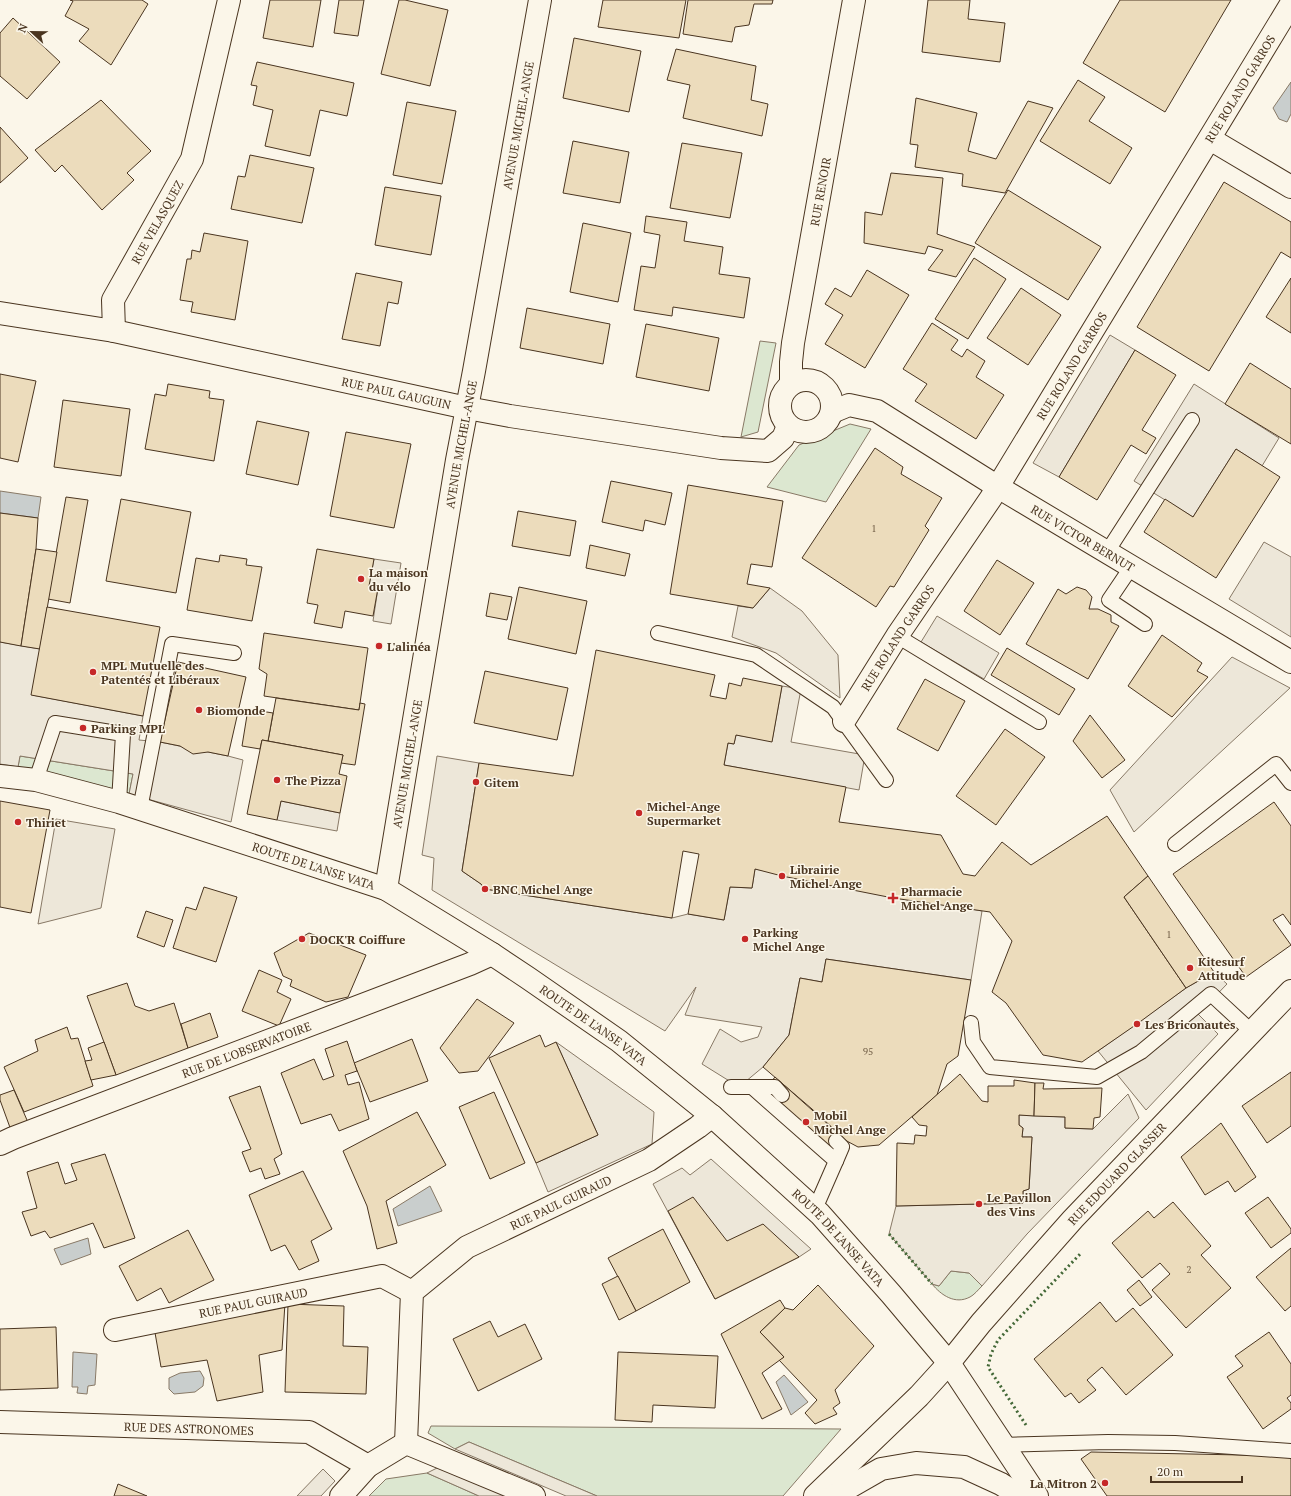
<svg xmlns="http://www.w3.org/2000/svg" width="1291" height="1496" viewBox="0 0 1291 1496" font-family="'PT Serif',serif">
<rect width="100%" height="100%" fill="#fbf6e9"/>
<g fill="#dce7d0" stroke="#887966">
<path d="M760,341L776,343L758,432L741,437Z"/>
<path d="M850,424L871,429L826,502L767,487L799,445Z"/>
<path d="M20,756L133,774L129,794L18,767Z"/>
<path d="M951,1271L969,1273L982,1286C978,1290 974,1295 970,1297C955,1305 941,1295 932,1284L939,1286Z"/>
<path d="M431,1426L841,1429L783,1496H597L469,1442L455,1449L428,1433Z"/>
<path d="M427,1473L479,1496H369L386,1479Z"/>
</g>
<g fill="#ede7d9" stroke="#887966">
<path d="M1110,335L1135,350L1059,477L1033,463Z"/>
<path d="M1194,384L1279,438L1262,466L1236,449L1193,517L1134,481Z"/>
<path d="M1264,542L1291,557V637L1229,599Z"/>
<path d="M374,559L401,563L391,624L373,621L378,588L369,586Z"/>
<path d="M770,588L802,611L838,655L840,698L776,653L732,637L738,606L753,608Z"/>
<path d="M937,616L999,653L984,679L921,642Z"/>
<path d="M0,642L40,649L32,695L143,716L139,740L160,742L228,756L243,760L231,822L129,794L133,774L20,756L18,767L0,764Z"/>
<path d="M1232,657L1290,688L1134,832L1110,790Z"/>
<path d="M782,686L801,689L791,742L865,755L859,790L724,765L728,743L734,744L736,735L772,741Z"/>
<path d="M437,756L479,763L462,871L481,884L485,889L672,918L688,914L724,920L730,887L752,888L755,869L982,911L971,980L826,959L822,982L800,978L789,1035L763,1067L739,1087L702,1064L720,1029L741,1042L758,1037L762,1027L685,1015L696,987L665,1031L432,890L434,858L422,855Z"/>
<path d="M281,801L340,813L337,831L277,820Z"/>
<path d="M56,819L115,829L101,908L38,924Z"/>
<path d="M1214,972L1227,984L1198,1014L1218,1034L1146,1110L1098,1051L1186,988Z"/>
<path d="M556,1042L654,1112L652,1144L548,1192L536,1163L598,1135Z"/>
<path d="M1128,1094L1139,1118L1027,1234L982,1286L969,1273L951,1271L939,1286L932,1284L889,1234L896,1206L1023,1203V1191L1029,1189L1032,1137H1022L1023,1128L1019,1125V1115L1065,1117V1128L1093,1129Z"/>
<path d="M711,1159L811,1249L799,1257L715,1299L653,1184L682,1168L690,1175Z"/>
<path d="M469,1442L597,1496H566L455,1449Z"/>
<path d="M441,1466L510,1496H479L427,1473Z"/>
<path d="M323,1469L335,1481L321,1496H297Z"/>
</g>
<g fill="#c9cecd" stroke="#887966">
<path d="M1291,82V114L1287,122L1279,119L1273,108Z"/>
<path d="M0,491L41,497L38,518L0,513Z"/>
<path d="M430,1186L442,1211L398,1226L393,1209Z"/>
<path d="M88,1238L91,1254L61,1265L54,1249Z"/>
<path d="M73,1352L97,1354L95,1385L88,1386L87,1394L77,1393L78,1387H72Z"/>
<path d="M200,1371L204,1378L203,1386L195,1392L174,1394L169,1389V1378L180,1373Z"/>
<path d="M784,1375L808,1402L791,1415L776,1382Z"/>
</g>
<g fill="#ecdcbc" stroke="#4a3520">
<path d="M70,0H142L148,4L111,65L79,41L89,29L65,16L73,1Z"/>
<path d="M270,0H321L313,47L263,38Z"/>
<path d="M339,0H364L358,36L334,33Z"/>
<path d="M399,0H405L448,10L430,86L381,74Z"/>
<path d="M603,0H686L679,38L598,27Z"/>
<path d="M688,0H773L772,4H754L749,25L735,27L732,42L683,34Z"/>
<path d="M928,0H970L968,19L1005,23L1000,62L922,52Z"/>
<path d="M1120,0H1231L1165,112L1083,63Z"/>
<path d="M13,18L60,62L27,99L0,76V33Z"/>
<path d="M574,38L641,51L629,112L563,98Z"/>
<path d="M676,49L756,66L751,100L768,104L762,136L683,118L690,85L667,80Z"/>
<path d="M257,62L354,83L347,116L320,110L310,156L265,146L273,110L253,105L257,86L251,85Z"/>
<path d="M1078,80L1105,97L1089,121L1132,148L1110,184L1040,141Z"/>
<path d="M916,98L977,113L968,151L996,159L1028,101L1053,108L1005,193L962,186L963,174L915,167L918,145L910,144Z"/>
<path d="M101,100L151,151L127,173L134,180L102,210L62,165L55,172L35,150Z"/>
<path d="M407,102L456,111L442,184L393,175Z"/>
<path d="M0,127L28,158L0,183Z"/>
<path d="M573,141L629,152L620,203L563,193Z"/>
<path d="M682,143L742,153L730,218L670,208Z"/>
<path d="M250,155L314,168L302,223L231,209L238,176L245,177Z"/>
<path d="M891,173L943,178L937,234L975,247L956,277L928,270L943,250L928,246L925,254L864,243L865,212L882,215Z"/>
<path d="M1224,182L1291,222V258L1281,252L1209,371L1137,327Z"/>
<path d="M385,187L441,196L431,255L375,245Z"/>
<path d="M1008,190L1101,247L1068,300L975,243Z"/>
<path d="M646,216L687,222L684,241L723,247L719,274L750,278L744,318L673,307L672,316L634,310L641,266L655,268L660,235L644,232Z"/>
<path d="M583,223L631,233L618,302L570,292Z"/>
<path d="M204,233L248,241L235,320L191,312L193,302L180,300L187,259H191L192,250L200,252Z"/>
<path d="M974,258L1006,279L968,339L935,319Z"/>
<path d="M867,270L909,295L865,368L825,344L843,315L825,304L835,288L851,297Z"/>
<path d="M356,273L402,282L398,304L388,302L380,346L342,339Z"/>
<path d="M1291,278V333L1266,317Z"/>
<path d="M1021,288L1061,315L1028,365L987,338Z"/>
<path d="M527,308L610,324L603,364L520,348Z"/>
<path d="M932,323L958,340L951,350L962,357L967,349L985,361L976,377L1004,395L976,439L915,401L927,384L903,369Z"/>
<path d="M646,324L719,338L709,391L636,377Z"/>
<path d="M1135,350L1176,375L1142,430L1156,438L1146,454L1131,445L1097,500L1059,477Z"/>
<path d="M1250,363L1291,389V444L1225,404Z"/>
<path d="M0,374L36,381L18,462L0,458Z"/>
<path d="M168,384L210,391L209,398L224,400L214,461L145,449L155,394L166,396Z"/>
<path d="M63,400L130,409L121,476L54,467Z"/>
<path d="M257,421L309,432L298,485L246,474Z"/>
<path d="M346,432L411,444L394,528L330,516Z"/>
<path d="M875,448L903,467L901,474L942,498L925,526L929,530L894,587L890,586L876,607L802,558Z"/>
<path d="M1236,449L1280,477L1216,578L1144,532L1165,499L1193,517Z"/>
<path d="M611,481L672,493L665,525L645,520L643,531L602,522Z"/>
<path d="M688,485L783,501L772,567L751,564L747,584L770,588L753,608L670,594Z"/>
<path d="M66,497L88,500L70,603L48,599Z"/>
<path d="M121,499L191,512L176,593L106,581Z"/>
<path d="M518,511L576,521L570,556L512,546Z"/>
<path d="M0,513L38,518L36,549L21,646L0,642Z"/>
<path d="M590,545L630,554L625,576L586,568Z"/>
<path d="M36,549L57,552L40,649L21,646Z"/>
<path d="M317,549L374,559L369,586L378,588L373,616L345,611L342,628L314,623L318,605L307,603Z"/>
<path d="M220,555L247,559L246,565L262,567L252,621L187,610L196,558L219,562Z"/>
<path d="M997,560L1034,583L1000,635L964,611Z"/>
<path d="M519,587L587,601L576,654L508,639Z"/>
<path d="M1077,587L1086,590L1092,597L1089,609H1098L1111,615V622L1119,626L1088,679L1026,644L1058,589L1066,594Z"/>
<path d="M490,593L512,597L507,620L486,616Z"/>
<path d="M47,607L160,627L143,716L31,695Z"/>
<path d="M264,633L368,648L359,710L264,696L267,674L259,669Z"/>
<path d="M1162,635L1202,663L1197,671L1208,677L1172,717L1128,686Z"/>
<path d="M1007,648L1075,689L1059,715L991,675Z"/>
<path d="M596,650L715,675L710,696L726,699L729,683L741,686L743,678L782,686L772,742L736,735L734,744L728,743L724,765L846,787L839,822L941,835L963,874L975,876L1002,842L1031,865L1107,816L1148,876L1124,897L1186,988L1137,1024L1082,1062L1043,1055L1006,1003L992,992L1012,941L990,912L893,898L782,876L755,869L752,888L730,887L724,920L688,914L699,854L683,851L672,918L485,889L481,884L462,871L479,763L573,776Z"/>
<path d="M178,662L246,677L228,756L208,752L193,754L180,746L160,742Z"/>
<path d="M485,671L568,688L557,740L474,723Z"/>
<path d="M925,679L965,701L938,751L897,729Z"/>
<path d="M276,698L359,710L360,703L365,704L355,765L341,763L343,755L268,741Z"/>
<path d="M248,709L273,713L268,741L262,740L260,749L242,746Z"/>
<path d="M1090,715L1125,760L1102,778L1073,741Z"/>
<path d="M1005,729L1045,757L996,825L956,796Z"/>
<path d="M262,740L343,755L339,774L347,776L340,813L281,801L277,820L247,814Z"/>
<path d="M0,801L50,810L31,913L0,907Z"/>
<path d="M1274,802L1291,826V925L1283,914L1273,920L1291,945L1246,977L1173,874Z"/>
<path d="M1148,876L1214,972L1186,988L1124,897Z"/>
<path d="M204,887L237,897L216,962L173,948L186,907L196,910Z"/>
<path d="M146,911L173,920L164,947L137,937Z"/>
<path d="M309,933L366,955L348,997L326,1002L290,986L292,980L283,976L274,953Z"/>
<path d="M826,959L971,980L958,1056L947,1064L937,1095L879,1145L858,1147L843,1139L836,1131L812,1109L763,1067L789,1035L800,978L822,982Z"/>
<path d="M259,970L282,980L277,992L291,999L279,1026L242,1011Z"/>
<path d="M127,983L135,1006L149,1011L174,1003L188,1048L116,1075L87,996Z"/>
<path d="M477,999L514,1023L478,1071L459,1073L440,1048Z"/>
<path d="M210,1013L218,1037L188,1048L181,1024Z"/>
<path d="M67,1027L71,1039L78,1038L93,1086L24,1112L4,1067L38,1051L35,1040Z"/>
<path d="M540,1035L545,1047L556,1042L598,1135L536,1163L489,1058Z"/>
<path d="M412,1039L428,1081L370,1102L354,1063Z"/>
<path d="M347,1041L357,1071L345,1075L348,1085L359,1082L369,1119L339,1131L331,1114L301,1124L281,1073L314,1059L323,1080L334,1076L325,1049Z"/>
<path d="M104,1042L116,1075L91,1080L85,1061L92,1060L88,1048Z"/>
<path d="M1291,1072V1126L1267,1143L1242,1106Z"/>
<path d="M960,1074L982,1101L988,1102V1086H1014V1080L1035,1083L1034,1116L1019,1115V1125L1023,1128L1022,1137H1032L1029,1189L1023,1191V1203L896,1206L897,1143L914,1144L915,1135L926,1136L927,1126L919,1125L912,1117Z"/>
<path d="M775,1077L840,1135L822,1154L758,1098Z"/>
<path d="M1035,1083H1044L1043,1089L1102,1088L1100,1117L1094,1118L1093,1129L1065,1128V1117L1034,1116Z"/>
<path d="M260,1086L282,1154L274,1159L280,1174L265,1179L261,1168L250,1172L242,1152L251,1149L229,1097Z"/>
<path d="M14,1090L30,1127L12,1133L0,1100V1095Z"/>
<path d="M494,1092L525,1163L490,1179L459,1107Z"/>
<path d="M417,1112L446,1165L386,1201L397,1243L377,1249L367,1206L343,1151Z"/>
<path d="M1221,1123L1256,1177L1235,1192L1228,1181L1205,1195L1181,1157Z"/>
<path d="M105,1154L135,1238L104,1248L93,1223L50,1238L45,1231L31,1236L22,1212L37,1208L27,1172L58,1162L65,1184L77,1180L71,1164Z"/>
<path d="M303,1171L332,1229L311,1241L319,1261L299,1270L285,1245L271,1251L249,1195Z"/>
<path d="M693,1197L727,1241L763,1224L799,1257L715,1299L668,1211Z"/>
<path d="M1268,1197L1291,1229V1233L1271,1248L1245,1213Z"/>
<path d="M1173,1202L1211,1246L1201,1255L1231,1288L1186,1328L1152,1290L1170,1274L1160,1263L1142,1278L1112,1243L1148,1211L1154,1218Z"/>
<path d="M663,1229L690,1282L636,1311L608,1258Z"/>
<path d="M188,1230L214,1280L169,1303L161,1288L137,1301L119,1266Z"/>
<path d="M1291,1248V1306L1285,1311L1256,1277Z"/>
<path d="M618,1276L636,1311L619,1320L602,1284Z"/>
<path d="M1139,1280L1152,1297L1140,1306L1127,1290Z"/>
<path d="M818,1285L874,1346L835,1390L840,1403L833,1408L837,1414L815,1424L805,1413L817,1400L779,1360L784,1357L760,1332L785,1308L793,1310Z"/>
<path d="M780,1300L785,1308L760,1332L784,1357L762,1373L782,1409L762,1419L721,1334Z"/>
<path d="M1100,1302L1116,1322L1133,1308L1173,1355L1126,1395L1102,1367L1087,1380L1096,1390L1079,1403L1071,1393L1065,1397L1034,1359Z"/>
<path d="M285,1303L282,1350L259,1355L263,1392L217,1401L207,1360L161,1367L154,1327Z"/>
<path d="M288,1304L344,1306L343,1346L368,1347L366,1394L285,1392Z"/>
<path d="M490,1321L498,1337L525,1324L542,1359L478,1391L453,1339Z"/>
<path d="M56,1327L58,1388L0,1390V1329Z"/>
<path d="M1269,1332L1291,1364V1395L1287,1398L1291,1403V1409L1263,1429L1227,1377L1243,1366L1235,1356Z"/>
<path d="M618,1352L718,1356L715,1408L653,1405L652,1422L615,1420Z"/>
<path d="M1091,1452L1291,1456V1496H1107L1081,1459Z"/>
<path d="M118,1484L147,1496H114Z"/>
</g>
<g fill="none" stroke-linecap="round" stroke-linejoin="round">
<g stroke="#4a3520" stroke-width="16">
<g id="service">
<path d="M1107,552L1192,420"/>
<path d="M1132,566L1109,600L1145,624"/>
<path d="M658,633L756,655L833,707L886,780"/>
<path d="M897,636L1039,722"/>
<path d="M36,780L55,723L123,734L119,802"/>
<path d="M140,809L172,644L234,653"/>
<path d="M1175,844L1276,764L1291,783"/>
<path d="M971,1023L973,1042L990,1067L1097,1077L1141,1052L1211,994L1251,1031"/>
<path d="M731,1087H752L836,1161L815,1209"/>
<path d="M752,1087H775L782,1095"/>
<path d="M836,1141L842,1147L836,1161"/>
<path d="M1002,1445L1108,1442L1175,1443L1291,1451"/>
</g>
</g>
<g stroke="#4a3520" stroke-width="24">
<g id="minor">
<path d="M1210,139L1291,187"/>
<path id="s1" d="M0,313L114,331L113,300L192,159L229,0"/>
<path id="s2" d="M114,331L467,408L510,416L721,448L768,451L783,438L788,426"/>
<circle cx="806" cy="406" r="26"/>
<path id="s3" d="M791,384V362L793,343L854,0"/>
<path id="s4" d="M832,412L849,405L877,411L998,487L1291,662"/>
<path id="s5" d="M844,721L897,636L991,498L1291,4"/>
<path id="s6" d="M0,1144L13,1138L470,964L492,954"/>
<path id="s7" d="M115,1330L382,1276L412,1292"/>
<path id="s8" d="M0,1422L309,1432L368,1466"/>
<path id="s9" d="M406,1443L412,1292L467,1247L649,1160L698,1127L712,1116"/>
<path d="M341,1496L368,1466L406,1443L534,1496"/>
</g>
</g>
<g stroke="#4a3520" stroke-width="24">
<path id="tertiary" d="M815,1496L919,1396L949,1363"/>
</g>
<g stroke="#4a3520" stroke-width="24">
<g id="secondary">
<path id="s10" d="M386,889L457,460L474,371L540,0"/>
<path id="s11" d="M949,1363L981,1323L1073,1219L1291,991"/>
</g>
</g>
<g stroke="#4a3520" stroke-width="24">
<g id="primary">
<path id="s12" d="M0,776L36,780L119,802L386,889L492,954L528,978L619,1041L712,1116L820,1214L891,1294L949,1363L1037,1496"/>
<path d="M834,1496L881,1469L916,1463L964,1467L1001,1484L1020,1496"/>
</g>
</g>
<use href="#service" stroke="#fbf6e9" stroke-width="14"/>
<use href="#minor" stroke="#fbf6e9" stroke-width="22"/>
<use href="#tertiary" stroke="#fbf6e9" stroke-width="22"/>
<use href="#secondary" stroke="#fbf6e9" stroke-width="22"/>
<use href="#primary" stroke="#fbf6e9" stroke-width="22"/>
<g stroke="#436837" stroke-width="3" stroke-dasharray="2 3" stroke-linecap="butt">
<path d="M889,1234L932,1284"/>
<path d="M1026,1425L988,1367L991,1354L998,1340L1082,1252"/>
</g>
</g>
<g fill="#c62828" stroke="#fbf6e9" stroke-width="1.5">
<circle cx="361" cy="579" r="4"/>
<circle cx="379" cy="646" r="4"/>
<circle cx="93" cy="672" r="4"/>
<circle cx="199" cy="710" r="4"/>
<circle cx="83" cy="728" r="4"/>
<circle cx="277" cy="780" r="4"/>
<circle cx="476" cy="782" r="4"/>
<circle cx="639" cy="813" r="4"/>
<circle cx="18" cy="822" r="4"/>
<circle cx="782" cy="876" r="4"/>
<circle cx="485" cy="889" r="4"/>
<path d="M891 892h4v4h4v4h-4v4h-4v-4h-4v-4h4z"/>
<circle cx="302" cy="939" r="4"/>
<circle cx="745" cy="939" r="4"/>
<circle cx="1190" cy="968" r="4"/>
<circle cx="1137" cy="1024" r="4"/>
<circle cx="806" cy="1122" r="4"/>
<circle cx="979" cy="1204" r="4"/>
<circle cx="1105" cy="1483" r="4"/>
</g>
<g text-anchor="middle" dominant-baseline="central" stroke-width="3" stroke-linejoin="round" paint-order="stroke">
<g font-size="10" fill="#725f47">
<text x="874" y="528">1</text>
<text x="1169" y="934">1</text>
<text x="868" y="1051">95</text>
<text x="1189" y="1269">2</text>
</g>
<g font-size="12" fill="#4a3520" stroke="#fbf6e9">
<text stroke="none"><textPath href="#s5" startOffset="746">RUE ROLAND GARROS</textPath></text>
<text stroke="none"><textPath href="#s10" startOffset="775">AVENUE MICHEL-ANGE</textPath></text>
<text stroke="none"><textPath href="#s3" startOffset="195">RUE RENOIR</textPath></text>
<text stroke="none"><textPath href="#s1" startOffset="236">RUE VELASQUEZ</textPath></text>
<text stroke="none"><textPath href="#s5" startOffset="422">RUE ROLAND GARROS</textPath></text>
<text stroke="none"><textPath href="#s2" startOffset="289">RUE PAUL GAUGUIN</textPath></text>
<text stroke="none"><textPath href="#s10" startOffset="451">AVENUE MICHEL-ANGE</textPath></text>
<text stroke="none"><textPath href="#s4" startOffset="289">RUE VICTOR BERNUT</textPath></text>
<text stroke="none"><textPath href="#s5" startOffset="99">RUE ROLAND GARROS</textPath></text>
<text stroke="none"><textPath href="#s10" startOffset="127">AVENUE MICHEL-ANGE</textPath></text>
<text stroke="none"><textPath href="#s12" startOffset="327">ROUTE DE L'ANSE VATA</textPath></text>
<text stroke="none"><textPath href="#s12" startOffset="651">ROUTE DE L'ANSE VATA</textPath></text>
<text stroke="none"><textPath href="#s6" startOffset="264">RUE DE L'OBSERVATOIRE</textPath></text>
<text stroke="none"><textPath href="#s11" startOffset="253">RUE EDOUARD GLASSER</textPath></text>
<text stroke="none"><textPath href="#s9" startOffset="326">RUE PAUL GUIRAUD</textPath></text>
<text stroke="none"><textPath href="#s12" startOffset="976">ROUTE DE L'ANSE VATA</textPath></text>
<text stroke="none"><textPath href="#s7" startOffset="141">RUE PAUL GUIRAUD</textPath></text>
<text stroke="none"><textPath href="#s8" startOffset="189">RUE DES ASTRONOMES</textPath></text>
</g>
<g font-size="12" font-weight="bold" fill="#4a3520" stroke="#fbf6e9" text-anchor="start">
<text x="369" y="572">La maison<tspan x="369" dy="14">du vélo</tspan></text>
<text x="387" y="646">L'alinéa</text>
<text x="101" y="665">MPL Mutuelle des<tspan x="101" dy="14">Patentés et Libéraux</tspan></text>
<text x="207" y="710">Biomonde</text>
<text x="91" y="728">Parking MPL</text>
<text x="285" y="780">The Pizza</text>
<text x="484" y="782">Gitem</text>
<text x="647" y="806">Michel-Ange<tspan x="647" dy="14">Supermarket</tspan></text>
<text x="26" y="822">Thiriet</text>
<text x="790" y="869">Librairie<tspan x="790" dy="14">Michel Ange</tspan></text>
<text x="493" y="889">BNC Michel Ange</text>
<text x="901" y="891">Pharmacie<tspan x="901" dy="14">Michel Ange</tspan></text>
<text x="753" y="932">Parking<tspan x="753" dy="14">Michel Ange</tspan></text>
<text x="310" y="939">DOCK'R Coiffure</text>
<text x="1198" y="961">Kitesurf<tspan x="1198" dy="14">Attitude</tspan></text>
<text x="1145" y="1024">Les Briconautes</text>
<text x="814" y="1115">Mobil<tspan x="814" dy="14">Michel Ange</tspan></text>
<text x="987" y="1197">Le Pavillon<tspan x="987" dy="14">des Vins</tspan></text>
<text x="1097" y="1483" text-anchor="end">La Mitron 2</text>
</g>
</g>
<g transform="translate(32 32) rotate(292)" stroke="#fbf6e9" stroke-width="3" paint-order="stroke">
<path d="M0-3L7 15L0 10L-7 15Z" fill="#4a3520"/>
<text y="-6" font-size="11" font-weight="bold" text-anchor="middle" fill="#4a3520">N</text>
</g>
<path d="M1151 1476v6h91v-6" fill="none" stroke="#4a3520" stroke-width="2"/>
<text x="1157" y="1476" font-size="12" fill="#4a3520" stroke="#fbf6e9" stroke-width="3" paint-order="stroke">20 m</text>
</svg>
